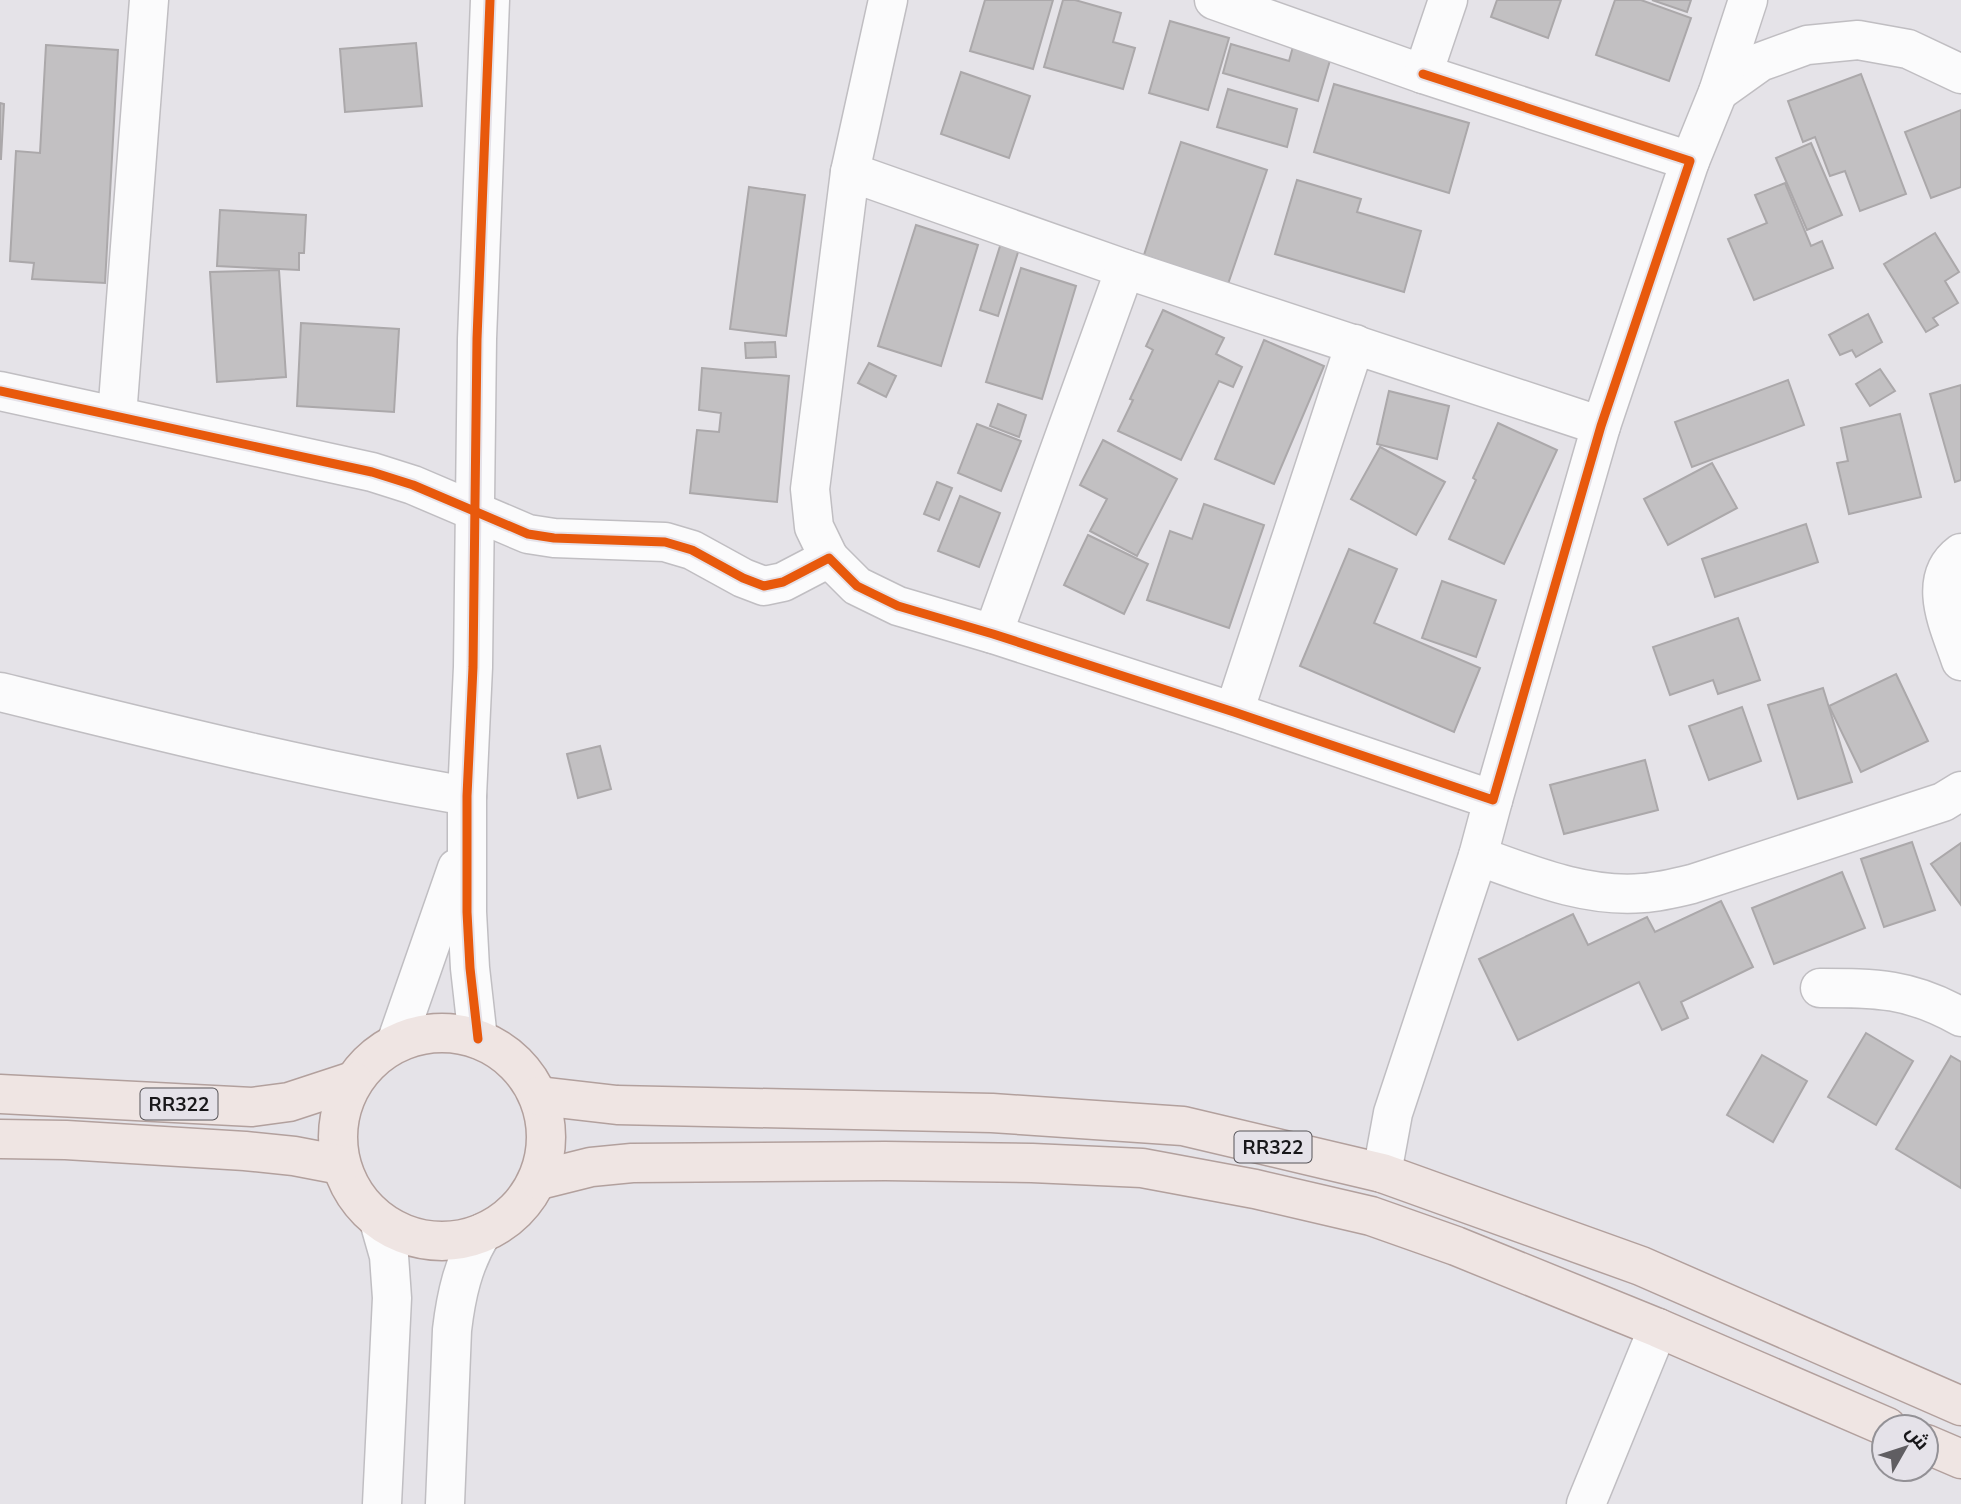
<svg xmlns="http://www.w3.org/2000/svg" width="1961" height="1504" viewBox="0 0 1961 1504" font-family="Mulish,Cairo,sans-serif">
<rect width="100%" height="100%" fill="#e5e3e8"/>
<g fill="#c2c0c2" stroke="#aba8aa" stroke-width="2">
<path d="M985,0H1053L1033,69L970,51Z"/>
<path d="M1063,0H1075L1121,13L1113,42L1135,48L1123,89L1044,67Z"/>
<path d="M1497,0H1561L1548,38L1491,17Z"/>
<path d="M1615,0H1641L1691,18L1669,81L1596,55Z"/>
<path d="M1652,0H1691L1687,12Z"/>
<path d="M1170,21L1229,38L1208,110L1149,93Z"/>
<path d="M1296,36L1334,47L1318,101L1223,73L1231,44L1289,61Z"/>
<path d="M416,43L422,106L345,112L340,49Z"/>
<path d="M46,45L118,50L105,283L32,279L34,263L10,261L16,151L40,153Z"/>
<path d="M961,72L1030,96L1009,158L941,134Z"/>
<path d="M1861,74L1906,194L1860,211L1845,171L1830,176L1815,137L1803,142L1788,101Z"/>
<path d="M1334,84L1469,123L1449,193L1314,152Z"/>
<path d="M1228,89L1297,109L1287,147L1217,127Z"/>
<path d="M0,103L4,104L1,159H0Z"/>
<path d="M1961,110V187L1931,198L1905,132Z"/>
<path d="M1181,142L1267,170L1228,284L1144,255Z"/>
<path d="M1811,143L1842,215L1807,230L1776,158Z"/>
<path d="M1297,180L1361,199L1357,212L1421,231L1404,292L1275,254Z"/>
<path d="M1785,183L1811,246L1822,241L1833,268L1754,300L1728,239L1767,223L1755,195Z"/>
<path d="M749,187L805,195L786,336L730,329Z"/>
<path d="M220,210L306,215L304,253H299V270L217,266Z"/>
<path d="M916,225L978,245L941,366L878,346Z"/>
<path d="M1935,233L1959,272L1945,281L1958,303L1933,318L1938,325L1926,332L1884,264Z"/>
<path d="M1001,243L1019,249L998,316L980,310Z"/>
<path d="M1021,268L1076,286L1042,399L986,382Z"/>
<path d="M279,270L286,377L217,382L210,272Z"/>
<path d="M1163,310L1224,338L1216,354L1242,367L1233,387L1219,381L1181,460L1118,431L1133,400L1130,399L1153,350L1146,346Z"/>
<path d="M1868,314L1882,342L1856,357L1852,350L1840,355L1829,335Z"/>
<path d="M301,323L399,329L394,412L297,406Z"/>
<path d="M1264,340L1324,366L1274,484L1215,459Z"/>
<path d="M775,342L776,357L746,358L745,343Z"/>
<path d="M869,363L896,376L886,397L858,383Z"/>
<path d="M702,368L789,376L777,502L690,493L697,430L719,432L721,413L699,410Z"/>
<path d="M1880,369L1895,391L1870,406L1856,384Z"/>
<path d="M1788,380L1804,425L1692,467L1675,422Z"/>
<path d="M1961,385V480L1955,482L1930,394Z"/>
<path d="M1389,391L1449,406L1437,459L1377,444Z"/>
<path d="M998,404L1026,415L1019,437L990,426Z"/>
<path d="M1900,414L1921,497L1849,514L1837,463L1848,461L1841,428Z"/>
<path d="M1498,423L1557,450L1504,564L1449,539L1476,480L1473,478Z"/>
<path d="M977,424L1021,441L1001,491L958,473Z"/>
<path d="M1103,440L1177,479L1137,556L1090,531L1107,499L1080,485Z"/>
<path d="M1380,447L1445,482L1416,535L1351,499Z"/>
<path d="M1712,463L1737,508L1668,545L1644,499Z"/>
<path d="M937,482L952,488L939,520L924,514Z"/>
<path d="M960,496L1000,513L979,567L938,551Z"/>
<path d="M1204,504L1264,525L1229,628L1147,600L1170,531L1192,539Z"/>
<path d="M1806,524L1818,562L1715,597L1702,559Z"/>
<path d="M1088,535L1148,564L1124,614L1064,585Z"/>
<path d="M1349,549L1397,569L1374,623L1480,668L1454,732L1300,666Z"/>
<path d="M1442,581L1496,600L1476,657L1422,638Z"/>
<path d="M1738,618L1760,680L1718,694L1713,680L1670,695L1653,647Z"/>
<path d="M1896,674L1928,741L1861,772L1829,706Z"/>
<path d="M1823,688L1852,782L1798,799L1768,705Z"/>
<path d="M1742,707L1761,761L1709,780L1689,726Z"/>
<path d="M600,746L611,789L578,798L567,754Z"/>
<path d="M1645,760L1658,810L1564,834L1550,785Z"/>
<path d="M1912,842L1935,910L1884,927L1861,859Z"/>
<path d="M1961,843V905L1931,864Z"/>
<path d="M1842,872L1865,928L1774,964L1752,908Z"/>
<path d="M1721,901L1753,967L1681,1002L1688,1018L1662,1030L1639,982L1518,1040L1479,959L1573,914L1588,945L1647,917L1655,932Z"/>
<path d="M1866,1033L1913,1061L1876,1125L1828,1097Z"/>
<path d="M1762,1055L1807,1081L1773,1142L1727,1115Z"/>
<path d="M1951,1056L1961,1062V1188L1896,1149Z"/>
</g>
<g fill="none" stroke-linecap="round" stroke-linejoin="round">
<g stroke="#c0bec2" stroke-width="41">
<g id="minor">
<path d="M1214,0L1423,74L1448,0"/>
<path d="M1718,92L1760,62L1807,45L1858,40L1908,49L1961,74"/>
<path d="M1690,161L1718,92L1748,0"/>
<path d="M850,172L1125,269L1601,426"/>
<path d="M0,391L372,472L413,485L528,534L554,538L665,542L692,550L743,578L764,586L783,582L829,558L857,586L898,606L993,634L1234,712L1493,800L1601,426L1690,161L1423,74"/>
<path d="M117,416L149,0"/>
<path d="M1961,553C1925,580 1950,627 1961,661"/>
<path d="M829,558L814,527L810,489L850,172L888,0"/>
<path d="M993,634L1125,269"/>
<path d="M0,692C155,730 309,769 467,796"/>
<path d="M1234,712L1355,344"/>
<path d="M1478,856C1531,875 1586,898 1643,893C1660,892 1676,888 1692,884L1943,802L1961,791"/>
<path d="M1820,988C1876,988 1910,988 1961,1017"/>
<path d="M478,1039L470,968L467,912V796L473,667L477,339L490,0"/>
<path d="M396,1043L457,868"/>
<path d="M1382,1173L1393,1113L1478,856L1493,800"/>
<path d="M379,1221L389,1256L392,1298L382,1504"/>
<path d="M445,1504L452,1330C456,1296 463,1263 482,1233"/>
<path d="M1586,1504L1658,1328"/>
</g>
</g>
<g stroke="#b2a09d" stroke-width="41">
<g id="major">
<circle cx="442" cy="1137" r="104"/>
<path d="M0,1094L252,1107L289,1102L353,1081"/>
<path d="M539,1096L617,1105L992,1113L1183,1126L1382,1173L1641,1266L1961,1406"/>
<path d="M0,1139L66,1140L245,1151L294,1156L341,1165"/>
<path d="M539,1180L591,1167L632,1163L885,1161L1032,1163L1142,1168L1255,1189L1371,1216L1456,1246L1658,1328L1887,1427"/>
<path d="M1926,1444L1961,1459"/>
</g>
</g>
<use href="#minor" stroke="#fbfbfc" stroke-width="38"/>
<use href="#major" stroke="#efe5e3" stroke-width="38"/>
<g stroke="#e5e2e9" stroke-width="13">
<g id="cycleway">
<path d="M0,391L372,472L413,485L528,534L554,538L665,542L692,550L743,578L764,586L783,582L829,558L857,586L898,606L993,634L1234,712L1493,800L1601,426L1690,161L1423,74"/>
<path d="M478,1039L470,968L467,912V796L473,667L477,339L490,0"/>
</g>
</g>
<use href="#cycleway" stroke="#e8590c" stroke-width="9"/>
</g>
<g text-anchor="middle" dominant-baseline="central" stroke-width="7" stroke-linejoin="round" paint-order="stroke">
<g fill="#e5e2e9" stroke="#565458" stroke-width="2">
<rect x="140.5" y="1088.5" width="77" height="31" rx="5"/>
<rect x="1234.5" y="1131.5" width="77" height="31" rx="5"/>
</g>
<g font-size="19" font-weight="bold" fill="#18171a">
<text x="179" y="1104">RR322</text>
<text x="1273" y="1147">RR322</text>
</g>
</g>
<g transform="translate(1905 1448) rotate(51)"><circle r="33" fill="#e5e2e9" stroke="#939196" stroke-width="2"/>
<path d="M0-5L12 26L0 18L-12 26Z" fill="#605e62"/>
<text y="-10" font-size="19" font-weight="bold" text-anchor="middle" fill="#18171a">ش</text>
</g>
</svg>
